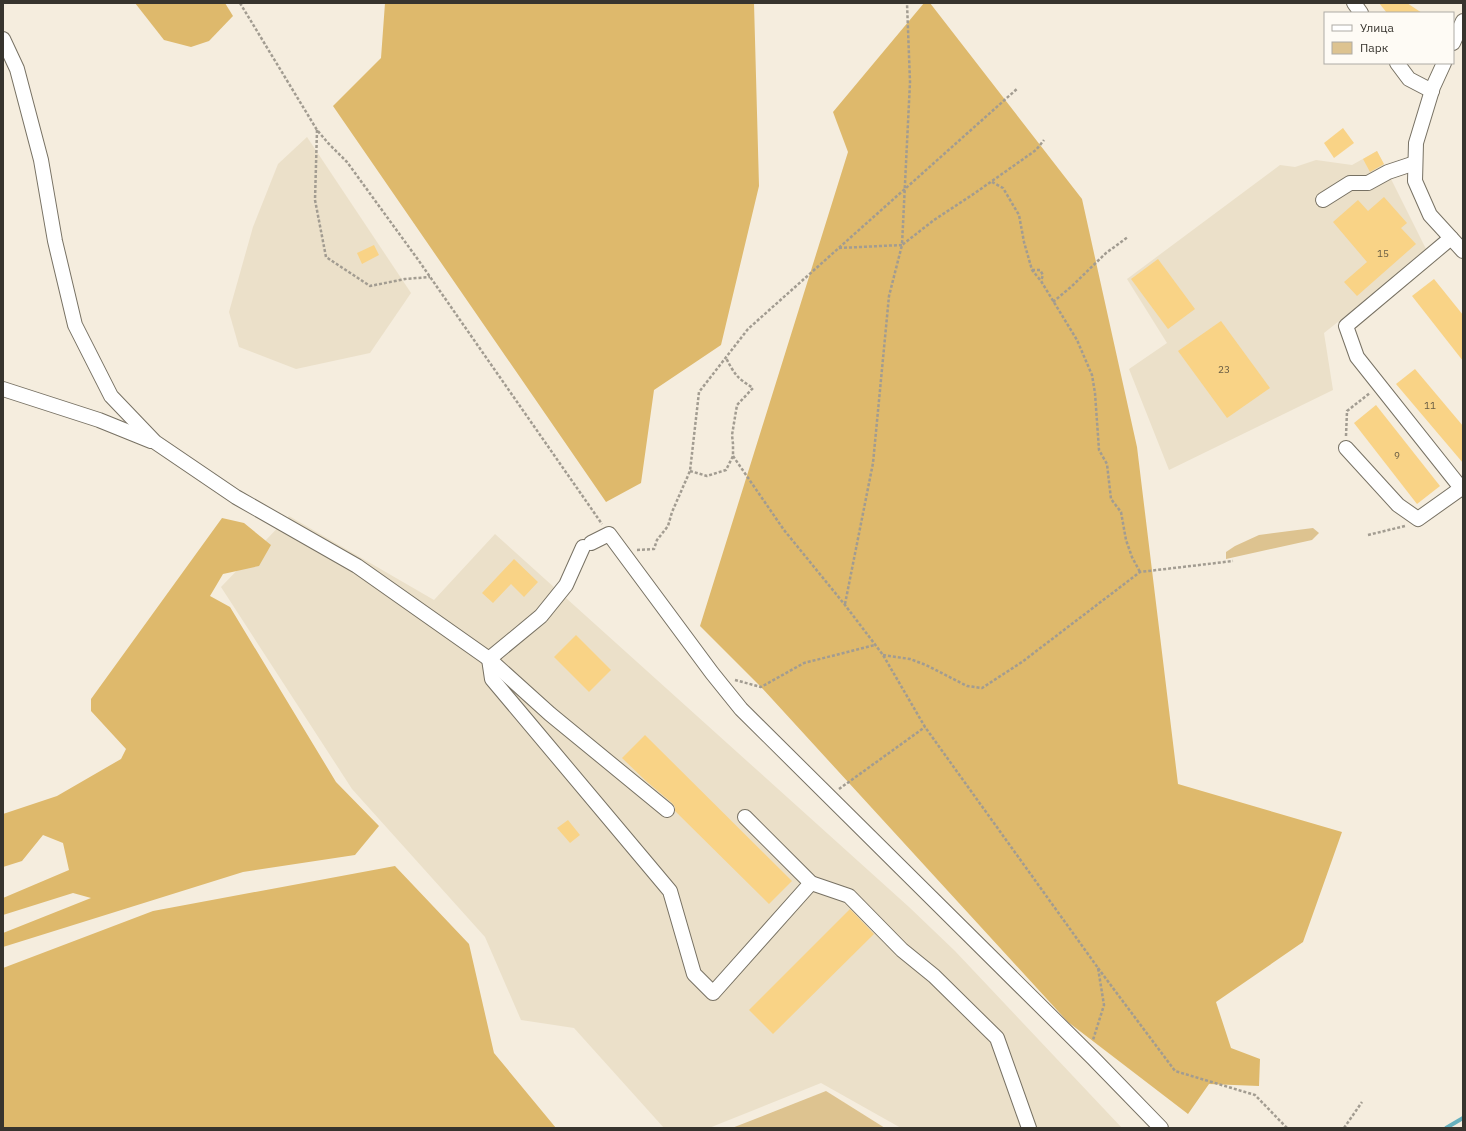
<svg xmlns="http://www.w3.org/2000/svg" width="1466" height="1131" viewBox="0 0 1466 1131" font-family="'IBM Plex Sans',sans-serif">
<rect width="100%" height="100%" fill="#f5edde"/>
<g fill="#ebe0c9">
<path d="M307,137L411,293L370,353L296,369L239,347L229,312L253,227L278,164Z"/>
<path d="M1377,151L1427,251L1324,333L1333,390L1169,470L1129,369L1167,343L1127,279L1280,165L1295,167L1316,160L1352,165Z"/>
<path d="M289,516L434,600L495,534L909,907L955,951L1122,1128H901L821,1083L709,1128H664L574,1028L521,1020L485,937L352,789L221,587Z"/>
</g>
<g fill="#ddc390">
<path d="M1313,528L1319,533L1312,540L1226,559V552L1235,546L1259,535Z"/>
<path d="M826,1091L885,1128H732Z"/>
</g>
<g fill="#deb96c">
<path d="M135,3H225L233,16L209,41L191,47L164,40Z"/>
<path d="M385,3H754L759,186L721,345L654,390L641,483L606,502L333,106L381,58Z"/>
<path d="M924,3H930L1082,199L1137,447L1178,784L1342,832L1303,942L1216,1002L1231,1048L1260,1059L1259,1086L1209,1084L1188,1114L1068,1022L761,687L700,626L848,152L833,112Z"/>
<path d="M222,518L244,523L271,545L259,566L223,574L210,596L230,607L336,782L379,826L355,855L243,872L3,947V933L91,898L73,893L3,915V898L69,870L63,843L43,835L22,861L3,867V814L57,796L121,759L126,749L91,711V699Z"/>
<path d="M395,866L469,944L494,1053L556,1128H3V968L153,911Z"/>
</g>
<g fill="none" stroke-linecap="round" stroke-linejoin="round">
<path stroke="#66b1be" stroke-width="4" d="M1446,1128L1463,1118"/>
</g>
<g fill="#f9d386">
<path d="M1379,3H1407L1422,13H1387Z"/>
<path d="M1343,128L1354,143L1334,158L1324,143Z"/>
<path d="M1377,151L1384,164L1370,172L1363,159Z"/>
<path d="M1384,197L1407,223L1401,228L1416,244L1357,296L1344,282L1367,262L1333,222L1358,200L1368,211Z"/>
<path d="M374,245L379,255L362,264L357,253Z"/>
<path d="M1158,259L1195,309L1168,329L1131,279Z"/>
<path d="M1434,279L1463,315V361L1412,296Z"/>
<path d="M1221,321L1270,388L1227,418L1178,351Z"/>
<path d="M1415,369L1463,426V463L1396,384Z"/>
<path d="M1376,405L1440,486L1417,504L1354,423Z"/>
<path d="M514,559L538,582L524,597L511,584L493,603L482,593Z"/>
<path d="M576,635L611,670L589,692L554,657Z"/>
<path d="M645,735L792,881L769,904L675,811V807L672,803L646,781L622,758Z"/>
<path d="M568,820L580,835L570,843L557,828Z"/>
<path d="M850,909L874,934L773,1034L749,1010Z"/>
</g>
<g fill="none" stroke-linecap="round" stroke-linejoin="round">
<g stroke="#777163" stroke-width="16">
<g id="minor">
<path d="M1354,3L1361,13"/>
<path d="M3,39L17,69L41,160L55,241L75,325L111,396L155,442L236,497L357,566L489,659L550,714L667,810"/>
<path d="M1453,43L1463,21"/>
<path d="M1397,63L1409,79L1432,91"/>
<path d="M1444,63L1433,87L1416,143L1415,181L1430,215L1463,251"/>
<path d="M1323,200L1350,183H1368L1388,172L1415,163"/>
<path d="M1451,238L1346,326L1357,357L1461,488"/>
<path d="M3,389L99,420L151,441"/>
<path d="M1346,448L1398,505L1418,519L1463,487"/>
<path d="M591,543L609,534L712,673L741,709L1093,1058L1161,1128"/>
<path d="M489,659L492,679L670,891L694,974L713,993L811,883"/>
<path d="M489,659L541,616L566,585L583,547"/>
<path d="M745,817L811,883L849,896L902,950L934,976L997,1038L1029,1128"/>
</g>
</g>
<g stroke="#a29c91" stroke-width="2.5" stroke-dasharray="3 2" stroke-linecap="butt">
<path d="M240,3L317,130L328,143L347,162L419,261L602,524"/>
<path d="M317,130L315,200L326,257L370,286L405,279L430,277"/>
<path d="M992,182L1003,188L1019,215L1024,242L1032,270L1041,281L1077,340L1092,375L1095,393L1099,450L1107,464L1111,499L1121,512L1126,540L1132,557L1140,572"/>
<path d="M839,248L902,245L910,82L907,3"/>
<path d="M1032,270H1040L1043,275L1041,281"/>
<path d="M1053,302L1072,286L1106,253L1128,237"/>
<path d="M1346,436L1347,411L1370,393"/>
<path d="M733,456L784,530L845,605L883,655L925,727L1098,968L1104,1005L1093,1040"/>
<path d="M690,471L707,476L726,470L733,456V444L732,435L737,405L753,388C737,378 735,375 726,358"/>
<path d="M1368,535L1405,526"/>
<path d="M637,550L654,549L657,540L668,526L672,512L690,471L699,392L748,329L1018,88"/>
<path d="M845,604L873,463L889,296L902,245L934,220L975,193L1036,150L1044,140"/>
<path d="M883,655L910,659L926,665L967,686L982,688L1022,662L1140,572L1233,561"/>
<path d="M735,680L761,687L804,663L875,645"/>
<path d="M839,789L925,727"/>
<path d="M1098,968L1175,1071L1255,1095L1287,1128"/>
<path d="M1344,1128L1362,1102"/>
</g>
<use href="#minor" stroke="#fff" stroke-width="14"/>
</g>
<g text-anchor="middle" dominant-baseline="central" stroke-width="3" stroke-linejoin="round" paint-order="stroke">
<g font-size="10" fill="#685c44">
<text x="1383" y="253">15</text>
<text x="1224" y="369">23</text>
<text x="1430" y="405">11</text>
<text x="1397" y="455">9</text>
</g>
</g>
<rect width="1466" height="1131" fill="none" stroke="#37342e" stroke-width="8"/>
<rect x="1324" y="12" width="130" height="52" fill="#fefbf5" stroke="#aeaba5"/>
<rect x="1332" y="25" width="20" height="6" fill="#ffffff" stroke="#aeaba5"/>
<text x="1360" y="32" font-size="12" fill="#37342e">Улица</text>
<rect x="1332" y="42" width="20" height="12" fill="#ddc390" stroke="#aeaba5"/>
<text x="1360" y="52" font-size="12" fill="#37342e">Парк</text>
</svg>
